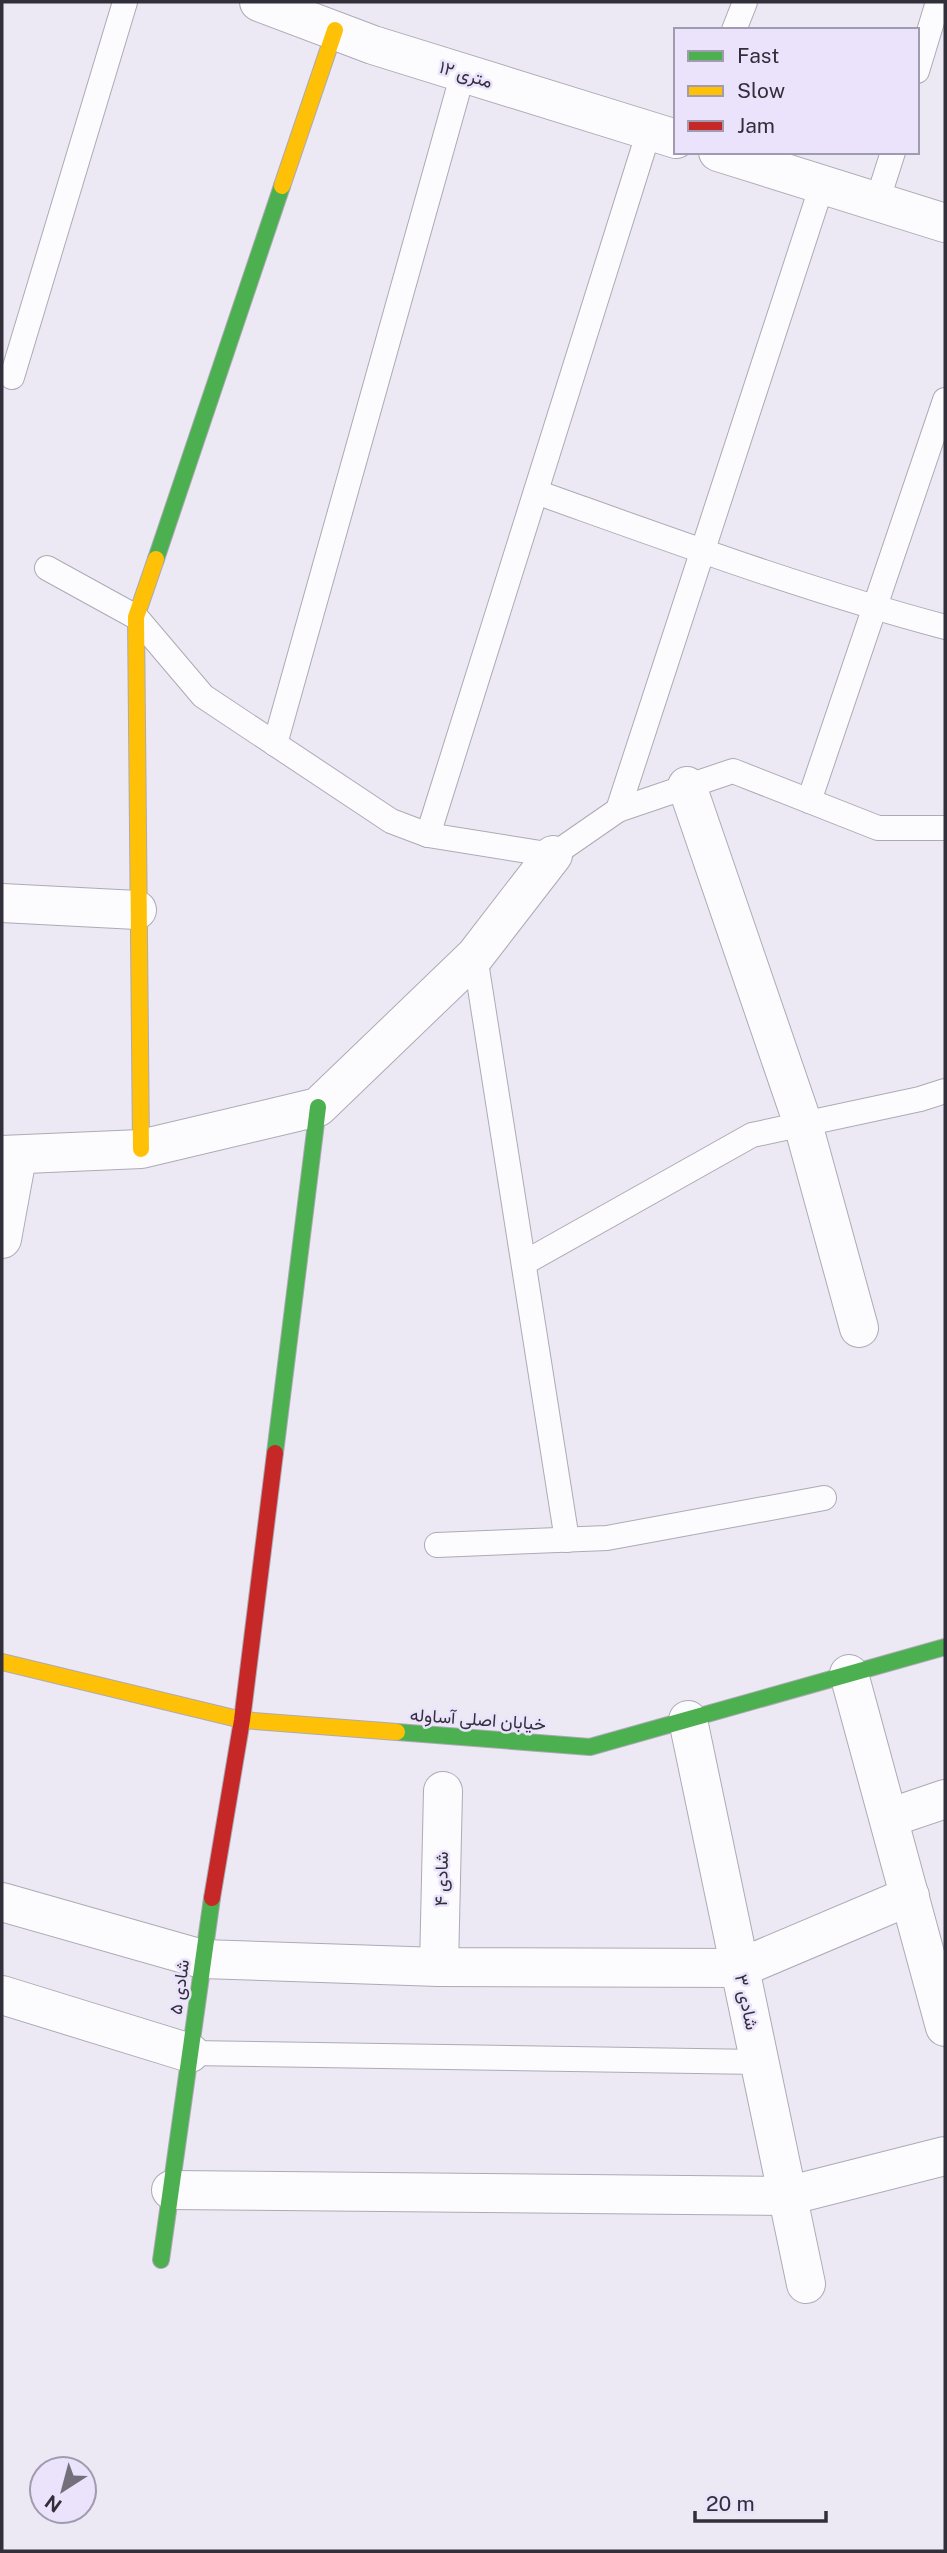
<svg xmlns="http://www.w3.org/2000/svg" width="947" height="2553" viewBox="0 0 947 2553" font-family="'Public Sans',Vazirmatn,sans-serif">
<rect width="100%" height="100%" fill="#ece9f5"/>
<g fill="none" stroke-linecap="round" stroke-linejoin="round">
<g stroke="#adaab5" stroke-width="26">
<g id="lane">
<path d="M734,30L745,2"/>
<path d="M917,71L938,2"/>
<path d="M877,202L893,152"/>
<path d="M12,377L125,2"/>
<path d="M536,492C671,540 806,590 945,627"/>
<path d="M47,568L136,617L203,696L391,821L428,835L553,855L618,810L733,771L878,828H945"/>
<path d="M275,744L463,73"/>
<path d="M809,801L945,400"/>
<path d="M618,810L822,185"/>
<path d="M428,835L649,131"/>
<path d="M475,956L567,1540"/>
<path d="M524,1263L752,1135L920,1099L945,1091"/>
<path d="M437,1545L607,1538L824,1498"/>
<path d="M190,2053L759,2062"/>
</g>
</g>
<g stroke="#adaab5" stroke-width="40">
<g id="street">
<path d="M259,2L373,45L676,139"/>
<path d="M718,152L945,223"/>
<path d="M687,786L803,1124L859,1328"/>
<path d="M2,903L137,910"/>
<path d="M2,1155L141,1149L318,1107L475,956L553,855"/>
<path d="M2,1239L17,1157"/>
<path d="M849,1674L945,2027"/>
<path d="M688,1720L806,2284"/>
<path d="M889,1818L945,1799"/>
<path d="M2,1902L202,1959L439,1967L740,1968L910,1896"/>
<path d="M439,1967L443,1791"/>
<path d="M2,1995L190,2053"/>
<path d="M171,2190L787,2196L945,2156"/>
</g>
</g>
<g stroke="#adaab5" stroke-width="18">
<g id="fast">
<path d="M156,559L282,186"/>
<path d="M275,1453L318,1107"/>
<path d="M397,1732L590,1747L945,1647"/>
<path d="M161,2260L212,1898"/>
</g>
</g>
<g stroke="#adaab5" stroke-width="18">
<g id="slow">
<path d="M282,186L335,30"/>
<path d="M141,1149L136,617L156,559"/>
<path d="M2,1662L242,1720L397,1732"/>
</g>
</g>
<g stroke="#adaab5" stroke-width="18">
<path id="jam" d="M212,1898L242,1720L275,1453"/>
</g>
<use href="#lane" stroke="#fcfcfe" stroke-width="24"/>
<use href="#street" stroke="#fcfcfe" stroke-width="38"/>
<use href="#fast" stroke="#4caf50" stroke-width="16"/>
<use href="#slow" stroke="#ffc107" stroke-width="16"/>
<use href="#jam" stroke="#c62828" stroke-width="16"/>
</g>
<g text-anchor="middle" dominant-baseline="central" stroke-width="5" stroke-linejoin="round" paint-order="stroke">
<g font-size="18" fill="#322f3a" stroke="#eae3fb">
<text transform="translate(466 74) rotate(17)">۱۲ متری</text>
<text transform="translate(478 1719) rotate(4)">خیابان اصلی آساوله</text>
<text transform="translate(441 1879) rotate(-89)">شادی ۴</text>
<text transform="translate(179 1987) rotate(-82)">شادی ۵</text>
<text transform="translate(747 2002) rotate(78)">شادی ۳</text>
</g>
</g>
<rect width="947" height="2553" fill="none" stroke="#322f3a" stroke-width="7"/>
<rect x="674" y="28" width="245" height="126" fill="#eae3fb" stroke="#a09bae" stroke-width="2"/>
<rect x="688" y="51" width="35" height="10" fill="#4caf50" stroke="#a09bae" stroke-width="2"/>
<text x="737" y="63" font-size="21" fill="#322f3a">Fast</text>
<rect x="688" y="86" width="35" height="10" fill="#ffc107" stroke="#a09bae" stroke-width="2"/>
<text x="737" y="98" font-size="21" fill="#322f3a">Slow</text>
<rect x="688" y="121" width="35" height="10" fill="#c62828" stroke="#a09bae" stroke-width="2"/>
<text x="737" y="133" font-size="21" fill="#322f3a">Jam</text>
<g transform="translate(63 2490) rotate(216)"><circle r="33" fill="#eae3fb" stroke="#a09bae" stroke-width="2"/>
<path d="M0-5L12 26L0 18L-12 26Z" fill="#73707b"/>
<text y="-10" font-size="19" font-weight="bold" text-anchor="middle" fill="#322f3a">N</text>
</g>
<path d="M695 2511v10h131v-10" fill="none" stroke="#322f3a" stroke-width="3.5"/>
<text x="706" y="2511" font-size="21" fill="#322f3a" stroke="#eae3fb" stroke-width="5" paint-order="stroke">20 m</text>
</svg>
